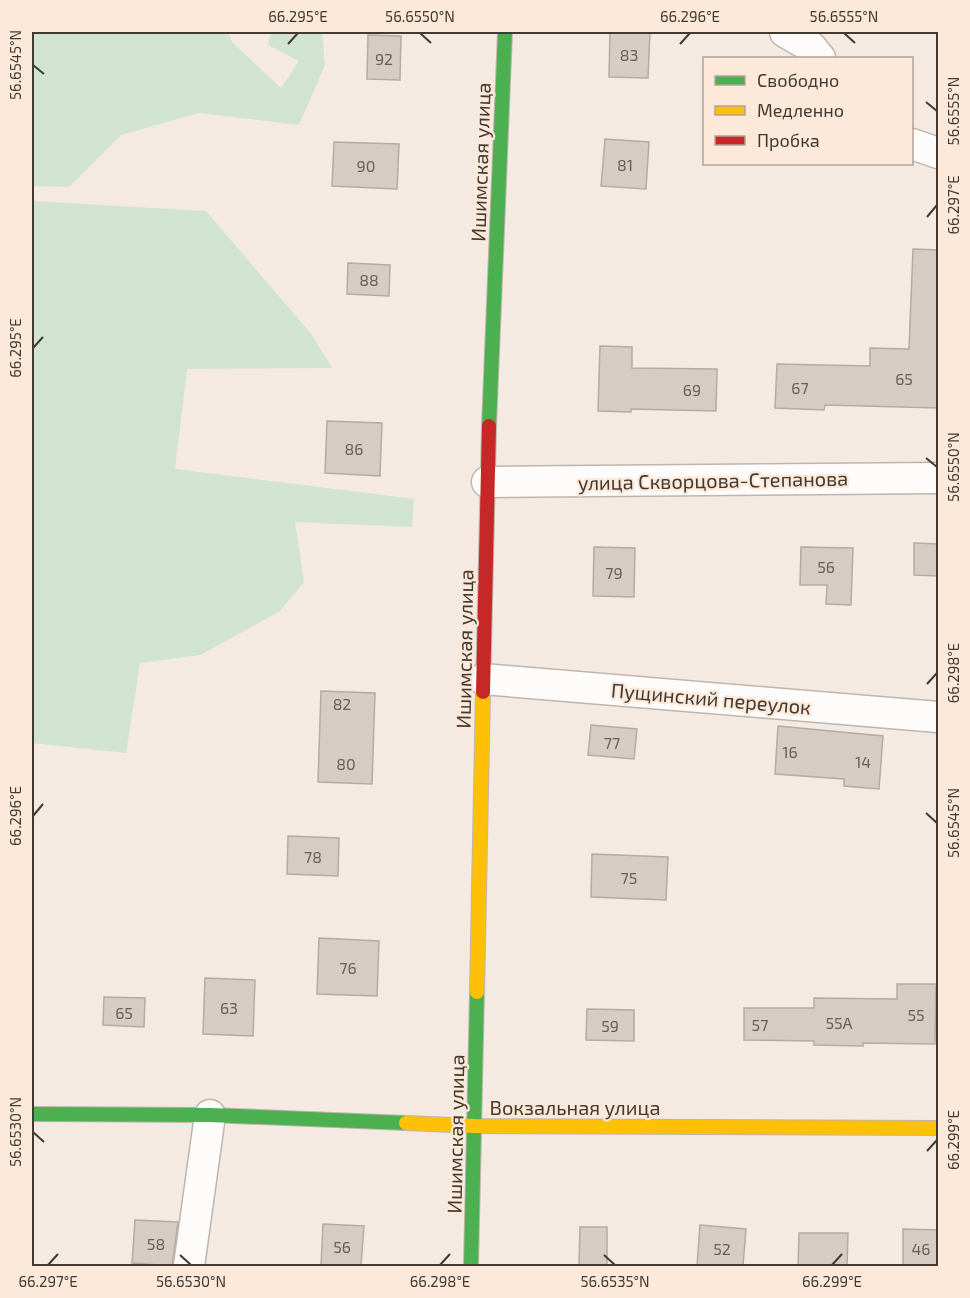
<svg xmlns="http://www.w3.org/2000/svg" width="970" height="1298" viewBox="0 0 970 1298" font-family="'Exo 2',sans-serif">
<rect width="100%" height="100%" fill="#f4eae2"/>
<g fill="#d1e3d3">
<path d="M32,32H228L232,42L281,88L299,61L268,45L271,32H322L325,65L299,125L199,113L121,135L69,187L32,186Z"/>
<path d="M32,201L206,211L312,335L332,368L187,369L175,469L414,499L412,527L295,522L304,582L279,612L200,655L140,663L126,753L32,743Z"/>
</g>
<g fill="#d5ccc5" stroke="#b3aba4" stroke-width="1.5">
<path d="M610,32H650L648,78L609,77Z"/>
<path d="M368,35L401,36L400,80L367,79Z"/>
<path d="M605,139L649,142L646,189L601,186Z"/>
<path d="M334,142L399,144L397,189L332,186Z"/>
<path d="M913,249L939,250V408L825,405L824,410L775,408L777,364L870,366V348L909,349Z"/>
<path d="M348,263L390,265L389,296L347,294Z"/>
<path d="M600,346L632,347V368L717,369L716,411L631,409V412L598,411Z"/>
<path d="M327,421L382,423L380,476L325,473Z"/>
<path d="M914,543L939,544V576L914,575Z"/>
<path d="M594,547L635,548L634,597L593,596Z"/>
<path d="M801,547L853,548L851,605L826,604L827,585H800Z"/>
<path d="M321,691L375,693L372,784L318,782Z"/>
<path d="M591,725L637,729L634,759L588,755Z"/>
<path d="M778,726L883,736L879,789L844,786V779L775,774Z"/>
<path d="M288,836L339,838L338,876L287,874Z"/>
<path d="M592,854L668,857L666,900L591,897Z"/>
<path d="M319,938L379,941L377,996L317,994Z"/>
<path d="M205,978L255,980L253,1036L203,1034Z"/>
<path d="M897,984H936L935,1044L863,1043V1046L814,1045V1041L744,1040V1008H814V998L897,999Z"/>
<path d="M104,997L145,998L144,1027L103,1025Z"/>
<path d="M587,1009L634,1010V1041L586,1040Z"/>
<path d="M135,1220L178,1222L172,1266L132,1263Z"/>
<path d="M323,1224L364,1226L361,1266H321Z"/>
<path d="M700,1225L746,1229L743,1266H697Z"/>
<path d="M580,1227H607V1266H579Z"/>
<path d="M903,1229L939,1230V1266H903Z"/>
<path d="M799,1233H848L847,1266H798Z"/>
</g>
<g fill="none" stroke-linecap="round" stroke-linejoin="round">
<g stroke="#beb5ae" stroke-width="33">
<g id="street">
<path d="M785,32L811,47L820,58"/>
<path d="M912,144L938,153"/>
<path d="M487,482L938,478"/>
<path d="M483,679L938,717"/>
<path d="M189,1266L210,1115"/>
</g>
</g>
<g stroke="#beb5ae" stroke-width="16">
<g id="fast">
<path d="M489,426L505,32"/>
<path d="M32,1114L210,1115L406,1123"/>
<path d="M471,1266L477,992"/>
</g>
</g>
<g stroke="#beb5ae" stroke-width="16">
<g id="slow">
<path d="M477,992L483,692"/>
<path d="M406,1123L475,1126L938,1128"/>
</g>
</g>
<g stroke="#beb5ae" stroke-width="16">
<path id="jam" d="M483,692L489,426"/>
</g>
<use href="#street" stroke="#fdfcfb" stroke-width="30"/>
<use href="#fast" stroke="#4caf50" stroke-width="14"/>
<use href="#slow" stroke="#ffc107" stroke-width="14"/>
<use href="#jam" stroke="#c62828" stroke-width="14"/>
</g>
<path fill="none" stroke="#423931" stroke-width="2" d="M420,33L431,43M844,33L855,43M288,44L298,33M680,44L690,33M33,65L44,74M926,102L937,111M927,217L937,205M33,348L43,337M926,458L937,467M927,684L937,673M926,813L937,823M33,816L43,804M33,1132L44,1142M927,1151L937,1140M180,1255L191,1265M604,1255L615,1265M48,1265L58,1254M440,1265L450,1254M832,1265L842,1254"/>
<g text-anchor="middle" dominant-baseline="central" stroke-width="4.5" stroke-linejoin="round" paint-order="stroke">
<g font-size="16" fill="#675e56">
<text x="629" y="54">83</text>
<text x="384" y="58">92</text>
<text x="625" y="164">81</text>
<text x="366" y="165">90</text>
<text x="369" y="279">88</text>
<text x="904" y="378">65</text>
<text x="800" y="387">67</text>
<text x="692" y="389">69</text>
<text x="354" y="448">86</text>
<text x="826" y="566">56</text>
<text x="614" y="572">79</text>
<text x="342" y="703">82</text>
<text x="612" y="742">77</text>
<text x="790" y="751">16</text>
<text x="863" y="761">14</text>
<text x="346" y="763">80</text>
<text x="313" y="856">78</text>
<text x="629" y="877">75</text>
<text x="348" y="967">76</text>
<text x="229" y="1007">63</text>
<text x="124" y="1012">65</text>
<text x="916" y="1014">55</text>
<text x="839" y="1022">55А</text>
<text x="760" y="1024">57</text>
<text x="610" y="1025">59</text>
<text x="156" y="1243">58</text>
<text x="342" y="1246">56</text>
<text x="722" y="1248">52</text>
<text x="921" y="1248">46</text>
</g>
<g font-size="20" fill="#423931" stroke="#fce9da">
<text transform="translate(480 162) rotate(-88)">Ишимская улица</text>
<text transform="translate(713 480) rotate(-1)">улица Скворцова-Степанова</text>
<text transform="translate(464 649) rotate(-89)">Ишимская улица</text>
<text transform="translate(711 698) rotate(5)">Пущинский переулок</text>
<text x="575" y="1107">Вокзальная улица</text>
<text transform="translate(455 1134) rotate(-89)">Ишимская улица</text>
</g>
</g>
<rect width="970" height="1298" fill="none" stroke="#fce9da" stroke-width="66"/>
<rect x="703" y="57" width="210" height="108" fill="#fce9da" stroke="#b2a396" stroke-width="1.5"/>
<rect x="715" y="76" width="30" height="9" fill="#4caf50" stroke="#b2a396" stroke-width="1.5"/>
<text x="757" y="87" font-size="18" fill="#423931">Свободно</text>
<rect x="715" y="106" width="30" height="9" fill="#ffc107" stroke="#b2a396" stroke-width="1.5"/>
<text x="757" y="117" font-size="18" fill="#423931">Медленно</text>
<rect x="715" y="136" width="30" height="9" fill="#c62828" stroke="#b2a396" stroke-width="1.5"/>
<text x="757" y="147" font-size="18" fill="#423931">Пробка</text>
<rect x="33" y="33" width="904" height="1232" fill="none" stroke="#423931" stroke-width="2"/>
<g font-size="15" text-anchor="middle" fill="#423931">
<text x="298" y="22">66.295°E</text>
<text x="420" y="22">56.6550°N</text>
<text x="690" y="22">66.296°E</text>
<text x="844" y="22">56.6555°N</text>
<text transform="translate(16 65) rotate(-90)" y="5">56.6545°N</text>
<text transform="translate(954 111) rotate(-90)" y="5">56.6555°N</text>
<text transform="translate(954 205) rotate(-90)" y="5">66.297°E</text>
<text transform="translate(16 348) rotate(-90)" y="5">66.295°E</text>
<text transform="translate(954 467) rotate(-90)" y="5">56.6550°N</text>
<text transform="translate(954 673) rotate(-90)" y="5">66.298°E</text>
<text transform="translate(16 816) rotate(-90)" y="5">66.296°E</text>
<text transform="translate(954 823) rotate(-90)" y="5">56.6545°N</text>
<text transform="translate(16 1132) rotate(-90)" y="5">56.6530°N</text>
<text transform="translate(954 1140) rotate(-90)" y="5">66.299°E</text>
<text x="48" y="1287">66.297°E</text>
<text x="191" y="1287">56.6530°N</text>
<text x="440" y="1287">66.298°E</text>
<text x="615" y="1287">56.6535°N</text>
<text x="832" y="1287">66.299°E</text>
</g>
</svg>
